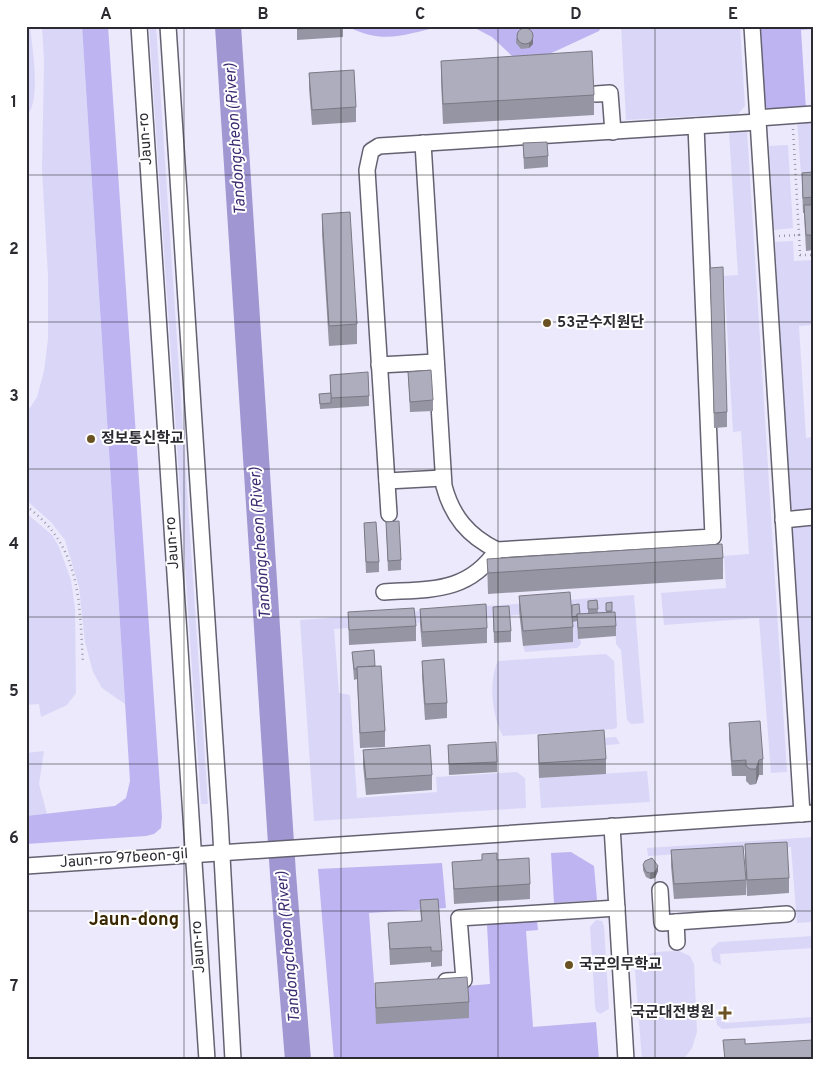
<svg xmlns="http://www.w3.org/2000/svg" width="839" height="1086" viewBox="0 0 839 1086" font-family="Overpass,'Noto Sans KR',sans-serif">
<rect width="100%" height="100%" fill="#ebe9fb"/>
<g fill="#dad6f8">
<path d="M26,26H30C32,48 42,101 26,117Z"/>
<path d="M42,26H82L125,704L102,688L93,672L85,642L79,587L65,540L51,522L26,500V414L37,397L44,371L48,339V276L42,170L44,60Z"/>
<path d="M149,26H156L208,804H201Z"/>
<path d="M621,26H740L745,106L738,114L626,120Z"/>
<path d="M813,119V188H802L797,120Z"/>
<path d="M747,130L787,772L771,773L759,618L664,625L661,593L726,588L724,556L749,554L741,431L733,432L724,276L738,275L729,132Z"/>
<path d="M788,145L793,228L774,230L769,146Z"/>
<path d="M793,241L794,261L813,260V325L799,326L806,438L813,437V510L796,511L790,508L775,242Z"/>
<path d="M26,513L52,535L59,547L71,580L75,608L76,693L67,705L41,717L39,704L26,705Z"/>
<path d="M813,524V761H808L790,525Z"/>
<path d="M634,595L644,723L631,724L627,720L621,650L616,644L615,622L578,638L580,639L581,644L577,648L525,652L523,646L573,642L519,611V615L334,629L339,693L350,695L357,798L437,792L436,777L517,772L525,778L526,808L314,821L300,620Z"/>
<path d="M606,654L614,661L617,727L614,729L503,736C492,717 488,681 498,661Z"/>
<path d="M616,737L620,744L538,750L545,742Z"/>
<path d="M44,751L39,784L47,814L26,816V753Z"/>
<path d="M647,771L650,802L541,808L539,778Z"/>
<path d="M813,837V922L797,923L791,847L648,856L647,848Z"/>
<path d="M596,920L602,921L604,926L609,1009L600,1014L596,1011L595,1006L590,927Z"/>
<path d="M813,936V948L720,954L721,965L713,961L711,949L719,942Z"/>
<path d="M679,951L690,956L694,964L697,1032L692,1048L683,1060H642L635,970C640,949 662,952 679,951Z"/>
<path d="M724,1011L725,1023L813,1017V1023L722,1029L717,1025L716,1018Z"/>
</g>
<g fill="#bdb4f1">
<path d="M82,26H108L162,817L161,828L154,834L146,836L26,844V816L115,806L126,798L130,781Z"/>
<path d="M346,26H442C402,35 385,45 346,26Z"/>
<path d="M471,26H602L599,31L545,56H512L492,37Z"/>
<path d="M761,26H813V29L801,30L806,110L771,112L763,104Z"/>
<path d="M571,852L594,866L597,900L554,903L551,853Z"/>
<path d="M442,863L446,908L369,913L377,1024L466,986L490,984L487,924L537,921L538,930L526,931L533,1027L596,1022L599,1060H334L318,869Z"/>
</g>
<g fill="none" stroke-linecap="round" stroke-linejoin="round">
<path stroke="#9f96d2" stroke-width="26" d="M228,26L283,874L298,1060"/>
<g stroke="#646271" stroke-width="18">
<g id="minor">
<path d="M139,26L207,1060"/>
<path d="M168,26L220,819L233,1060"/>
<path d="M752,26L802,814"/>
<path d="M596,94L610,93L613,132"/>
<path d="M757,118L813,114"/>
<path d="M423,143L444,486C452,516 468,536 497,550L713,537L696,126"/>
<path d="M379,365L436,362"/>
<path d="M387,481L443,478"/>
<path d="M389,514L367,170L371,151L379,146L758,122"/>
<path d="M783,520L813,517"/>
<path d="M384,592C430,589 468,593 497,550"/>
<path d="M612,826L626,1060"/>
<path d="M26,866L813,813"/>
<path d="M660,890L662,923L787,914"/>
<path d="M676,922L677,942"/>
<path d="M446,981L464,980L459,918L617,908"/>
</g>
</g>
<g stroke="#9b99a7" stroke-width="2.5" stroke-dasharray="1 4" stroke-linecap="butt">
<path d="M793,129L799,235"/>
<path d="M779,236L799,235L800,255H813"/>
<path d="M26,506C82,547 79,601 83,663"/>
</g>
<use href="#minor" stroke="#fff" stroke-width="15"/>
</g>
<g fill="#9695a3">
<path d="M297,26H343V37L297,40Z"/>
<path d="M516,38L533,44L529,48L521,49L516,43Z"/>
<path d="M441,61L594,95V115L443,124L441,81Z"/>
<path d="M309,73L356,107V122L312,125L309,88Z"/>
<path d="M523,143L548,156V167L524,169Z"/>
<path d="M813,172V250L806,251L804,213H803L802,188V173Z"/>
<path d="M322,214L357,324V344L329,346L322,234Z"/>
<path d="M710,268L727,412V427L714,428Z"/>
<path d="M408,372L433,400V411L410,412Z"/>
<path d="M330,375L369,396V406L320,409L319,394L330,393Z"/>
<path d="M386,522L401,560V570L388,571Z"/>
<path d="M364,523L379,562V572L366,573Z"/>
<path d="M723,558V579L488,594L487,559Z"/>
<path d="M519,596L572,605L580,614H588V601L597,600L598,613L606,612V603L612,602V612L616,626V636L578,639L577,621L573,622V642L523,646L519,611Z"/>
<path d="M493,607L511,631V642L494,643Z"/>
<path d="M420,609L487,628V643L422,647L420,624Z"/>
<path d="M348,612L416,626V641L349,645Z"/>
<path d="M352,652L375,666L385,731V747L360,748L357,679L354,680Z"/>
<path d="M422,661L447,703V718L425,720L422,676Z"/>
<path d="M729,723L763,759V775H759L756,784L750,785L746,781V776H732L729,739Z"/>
<path d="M538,735L606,759V774L539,778L538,750Z"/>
<path d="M448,745L497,762V772L449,775Z"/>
<path d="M363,750L432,775V790L366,795L363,765Z"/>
<path d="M745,844L789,878V893L747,896L745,860Z"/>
<path d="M671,850L746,880V895L674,899L671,866Z"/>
<path d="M482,854L530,884V899L454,904L452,862L482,860Z"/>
<path d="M643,865L658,871L655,878L650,879L646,877L643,870Z"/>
<path d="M420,900L442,951V966L431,967V962L390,965L388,923L421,921Z"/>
<path d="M375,983L469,1002V1018L376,1024L375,998Z"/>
</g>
<g fill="#7a7984">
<path d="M533,38V44L529,48V43Z"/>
<path d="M759,760V775L756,784V769Z"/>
<path d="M658,866V871L655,878L650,879V873Z"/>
</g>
<g fill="#aeadbd" stroke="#7a7984">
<path d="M297,26H343V27L297,29Z"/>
<circle cx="525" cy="36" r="8"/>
<path d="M592,51L594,95L443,104L441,61Z"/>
<path d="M354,70L356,107L312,110L309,73Z"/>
<path d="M547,142L548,156L524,158L523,143Z"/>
<path d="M813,172V197L803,198L802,173Z"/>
<path d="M804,205H813V235H806Z"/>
<path d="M350,212L357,324L329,326L322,214Z"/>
<path d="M723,267L727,412L714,413L710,268Z"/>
<path d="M431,370L433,400L410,402L408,372Z"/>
<path d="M368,372L369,396L331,398L330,375Z"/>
<path d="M331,393V403L320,404L319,394Z"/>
<path d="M399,521L401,560L388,561L386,522Z"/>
<path d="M376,522L379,562H366L364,523Z"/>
<path d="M722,544L723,558L488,573L487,559Z"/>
<path d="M570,592L573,627L523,631L519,596Z"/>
<path d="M597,600L598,609H588V601Z"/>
<path d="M612,602V611H606V603Z"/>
<path d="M486,604L487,628L422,632L420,609Z"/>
<path d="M579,604L580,614H577V616L572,617V605Z"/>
<path d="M509,606L511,631L494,632L493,607Z"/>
<path d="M414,608L416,626L349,630L348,612Z"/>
<path d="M615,612L616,626L578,628L577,614Z"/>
<path d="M374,650L375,666L357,667V669H354L352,652Z"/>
<path d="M444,659L447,703L425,704L422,661Z"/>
<path d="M381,666L385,731L360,733L357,667Z"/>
<path d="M760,721L763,759L759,760L756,769H750L746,766V760L732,761L729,723Z"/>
<path d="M604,730L606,759L539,763L538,735Z"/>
<path d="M496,742L497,762L449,764L448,745Z"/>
<path d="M430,745L432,775L366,779L363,750Z"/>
<path d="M787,842L789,878L747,880L745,844Z"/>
<path d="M743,846L746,880L674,884L671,850Z"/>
<path d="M497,853V860L529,858L530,884L454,889L452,862L482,860V854Z"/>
<path d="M652,858L658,866L655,872L650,873L646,872L643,865L645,861Z"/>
<path d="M438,899L442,951H431V947L390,949L388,923L422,921L420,900Z"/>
<path d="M467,977L469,1002L376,1008L375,983Z"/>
<path d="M745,1039V1044L813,1040V1060H725L723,1040Z"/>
</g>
<path fill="none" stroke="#2c2b32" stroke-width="1" stroke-opacity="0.55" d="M184,26V1060M341,26V1060M498,26V1060M655,26V1060M26,175H813M26,322H813M26,469H813M26,617H813M26,764H813M26,911H813"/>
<g fill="#6b5223" stroke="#fff" stroke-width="2">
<circle cx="547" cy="323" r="5"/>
<circle cx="91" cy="439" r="5"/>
<circle cx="569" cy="965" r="5"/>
<path d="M722.5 1005.5h5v5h5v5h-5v5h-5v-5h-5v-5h5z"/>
</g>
<g text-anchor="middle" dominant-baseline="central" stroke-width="4" stroke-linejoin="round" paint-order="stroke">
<g font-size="15" fill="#2c2b32" stroke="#fff">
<text transform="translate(146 139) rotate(-94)">Jaun-ro</text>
<text transform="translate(173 543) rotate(-94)">Jaun-ro</text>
<text transform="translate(124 859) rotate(-4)">Jaun-ro 97beon-gil</text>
<text transform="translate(199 947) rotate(-94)">Jaun-ro</text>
</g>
<g font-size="15" font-weight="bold" fill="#2c2b32" stroke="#fff" text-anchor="start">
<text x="557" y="323">53군수지원단</text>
<text x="101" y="439">정보통신학교</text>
<text x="579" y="965">국군의무학교</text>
<text x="714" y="1013" text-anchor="end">국군대전병원</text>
</g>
<g font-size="16" font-style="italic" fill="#3d2c72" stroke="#fff">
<text transform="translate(236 139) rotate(-94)">Tandongcheon (River)</text>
<text transform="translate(261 543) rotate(-94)">Tandongcheon (River)</text>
<text transform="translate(289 947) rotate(-95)">Tandongcheon (River)</text>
</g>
<g font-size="18" font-weight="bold" fill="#392700" stroke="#fff">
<text x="134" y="920">Jaun-dong</text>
</g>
</g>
<rect width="839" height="1086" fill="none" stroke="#ffffff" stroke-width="55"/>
<rect x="28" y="28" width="784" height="1030" fill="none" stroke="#2c2b32" stroke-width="2"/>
<g font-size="16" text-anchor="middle" font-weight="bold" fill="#2c2b32">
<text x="106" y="19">A</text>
<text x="263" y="19">B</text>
<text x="420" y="19">C</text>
<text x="576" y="19">D</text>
<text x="733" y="19">E</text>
<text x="14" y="107">1</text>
<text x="14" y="254">2</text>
<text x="14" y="401">3</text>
<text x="14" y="549">4</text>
<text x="14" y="696">5</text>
<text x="14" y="843">6</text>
<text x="14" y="991">7</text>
</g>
</svg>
